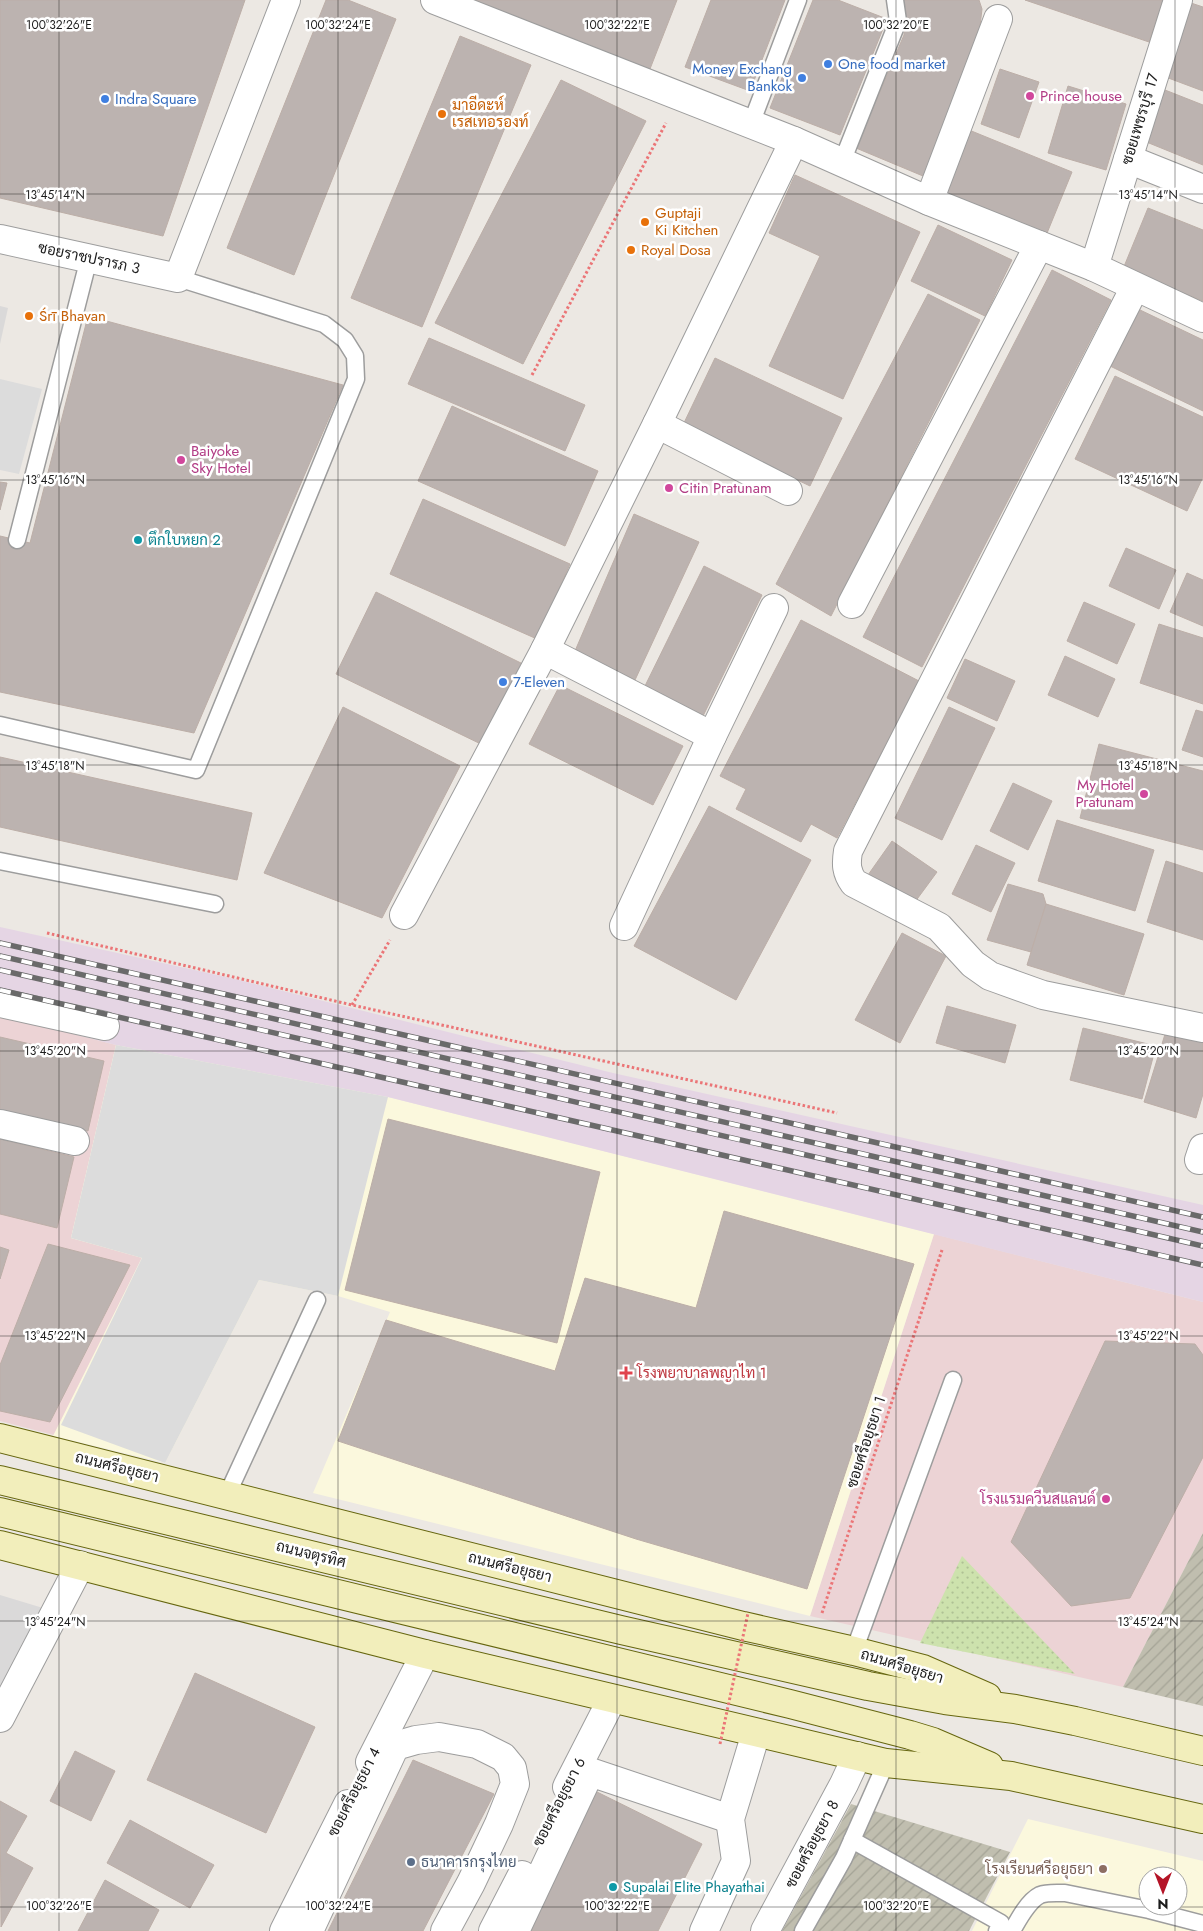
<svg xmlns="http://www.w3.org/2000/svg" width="1203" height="1931" viewBox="0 0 1203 1931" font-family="Jost,Sarabun,sans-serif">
<defs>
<pattern id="construction-furrows" width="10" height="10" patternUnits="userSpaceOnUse" patternTransform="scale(1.25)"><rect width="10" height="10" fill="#c0beaf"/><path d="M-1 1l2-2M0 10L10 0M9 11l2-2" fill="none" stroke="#a4a396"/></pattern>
<pattern id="garden-dots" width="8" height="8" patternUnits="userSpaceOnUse" patternTransform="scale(1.25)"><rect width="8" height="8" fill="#cde2ad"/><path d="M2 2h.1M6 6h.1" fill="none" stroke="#afc194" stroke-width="1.8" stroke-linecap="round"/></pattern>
</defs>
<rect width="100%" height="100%" fill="#ece8e3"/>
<g fill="#dad9d9">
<path d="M0,306L8,308L0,344Z"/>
<path d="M0,1595L43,1608L0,1688Z"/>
</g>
<g fill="#ecd3d5">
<path d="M0,1015L116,1045L71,1238L142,1257L54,1435L0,1421Z"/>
<path d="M934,1234L1203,1302V1533L1123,1687L810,1616Z"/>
</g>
<g fill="#fbf8dd" fill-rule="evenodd">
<path d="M116,1045L388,1097L934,1234L810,1616L313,1493L390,1312L338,1296L259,1280L165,1463L53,1436L142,1258L71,1238Z"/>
<path d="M1028,1819L1203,1861V1931H972ZM1148,1876H1178V1906H1148Z"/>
</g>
<path fill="#e5d5e4" d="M0,927L235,979L613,1073L1203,1205V1302L388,1097L116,1045L0,1015Z"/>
<g fill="url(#construction-furrows)">
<path d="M1203,1533V1706L1123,1687Z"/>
<path d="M851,1804L1010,1852L969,1931H782Z"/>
</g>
<path fill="url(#garden-dots)" d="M962,1556L1075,1674L920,1643Z"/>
<g fill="#dcdcdc">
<path d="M0,379L42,389L19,474L0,470Z"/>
<path d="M116,1045L388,1097L338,1296L259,1280L165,1463L61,1425L142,1258L71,1238Z"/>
</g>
<g fill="#bcb3b0" stroke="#bcaea7">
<path d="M0,0H245L163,236L0,198Z"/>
<path d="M326,0H348L396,19L294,275L227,248Z"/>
<path d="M457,0H677L648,74Z"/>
<path d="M711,0H785L750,91L685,67Z"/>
<path d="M813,0H838L887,19L840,135L770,108Z"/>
<path d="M902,0H979L982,9L977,52L923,176L856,148L904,35L905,16Z"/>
<path d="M1025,0H1163L1149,42Z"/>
<path d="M1191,3L1203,7V91L1163,76Z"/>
<path d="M460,36L531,65L422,327L351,298Z"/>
<path d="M1000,69L1039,82L1019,138L981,124Z"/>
<path d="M561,80L646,121L523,364L435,323Z"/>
<path d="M1068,86L1126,104L1106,170L1048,153Z"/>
<path d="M1165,90L1203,105V165L1144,141Z"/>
<path d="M969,130L1072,172L1045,238L941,196Z"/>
<path d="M795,175L920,232L843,399L769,366L820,256L769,233Z"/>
<path d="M1148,208L1203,230V301L1123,269Z"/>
<path d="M938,225L1012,260L985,316L911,281Z"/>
<path d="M1052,270L1111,300L922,667L863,637Z"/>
<path d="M928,294L980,320L831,616L776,584Z"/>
<path d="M1138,309L1203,340V411L1110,366Z"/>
<path d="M88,316L343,385L194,733L0,692V536L30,543Z"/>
<path d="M429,338L585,405L565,451L408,384Z"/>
<path d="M715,358L842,418L810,486L683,425Z"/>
<path d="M1115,376L1203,417V477L1187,511L1075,459Z"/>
<path d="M452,406L598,471L565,546L418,481Z"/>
<path d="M0,482L7,483L0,510Z"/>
<path d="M423,499L570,564L537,639L390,574Z"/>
<path d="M634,514L699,542L635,680L575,651Z"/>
<path d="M1126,548L1176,570L1159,609L1109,586Z"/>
<path d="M704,566L762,595L703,716L644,688Z"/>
<path d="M1187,573L1203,580V626L1170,612Z"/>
<path d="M376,592L525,665L485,746L336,674Z"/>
<path d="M1084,602L1135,624L1117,664L1067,641Z"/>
<path d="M801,620L919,681L837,838L811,824L801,842L736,809L746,789L720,776Z"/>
<path d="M1159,624L1203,638V704L1140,683Z"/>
<path d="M1065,656L1115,679L1098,717L1048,695Z"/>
<path d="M965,659L1015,681L997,721L947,698Z"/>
<path d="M560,685L683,746L653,805L529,744Z"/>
<path d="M343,707L460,766L382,918L264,873Z"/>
<path d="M949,707L995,728L942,840L895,818Z"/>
<path d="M1196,710L1203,712V757L1182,750Z"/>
<path d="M1099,744L1203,771V850L1080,818Z"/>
<path d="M0,757L252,813L237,880L0,827Z"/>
<path d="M1013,783L1052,801L1028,850L990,831Z"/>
<path d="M709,806L811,860L736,1000L634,946Z"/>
<path d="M1057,820L1154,850L1135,911L1038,881Z"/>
<path d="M892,841L937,872L912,906L868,875Z"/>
<path d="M976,845L1015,863L991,912L952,894Z"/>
<path d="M1166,861L1203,873V940L1147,922Z"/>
<path d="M1008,884L1043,894L1046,904L1031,952L987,940Z"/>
<path d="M1046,904L1144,934L1124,995L1027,965Z"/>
<path d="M902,933L946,956L900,1043L855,1020Z"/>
<path d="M947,1006L1016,1025L1005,1063L936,1043Z"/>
<path d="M1083,1028L1156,1046L1142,1099L1070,1080Z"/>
<path d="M1166,1031L1203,1042V1094L1196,1118L1144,1102Z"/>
<path d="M0,1037L104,1061L88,1131L0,1111Z"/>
<path d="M388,1119L600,1172L557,1343L345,1290Z"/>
<path d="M0,1139L74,1157L57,1228L0,1214Z"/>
<path d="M724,1211L914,1264L807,1589L636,1539L338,1441L386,1320L555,1371L585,1278L696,1308Z"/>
<path d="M48,1244L130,1265L50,1422L0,1411V1365Z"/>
<path d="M0,1247L9,1250L0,1279Z"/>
<path d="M1105,1341L1195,1344L1203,1355V1457L1130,1598L1071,1606L1011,1542Z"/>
<path d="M195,1673L315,1727L266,1833L147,1780Z"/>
<path d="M75,1751L115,1771L91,1821L50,1801Z"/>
<path d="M413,1760L494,1794L423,1931H328Z"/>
<path d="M593,1790L702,1844L658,1931H526Z"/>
<path d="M0,1801L27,1816L6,1853L33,1868L1,1927Z"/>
<path d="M130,1820L214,1865L190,1908L107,1863Z"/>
<path d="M105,1880L159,1910L148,1931H78Z"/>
</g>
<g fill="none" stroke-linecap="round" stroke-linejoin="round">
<g stroke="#9d9d9d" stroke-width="19">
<g id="lane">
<path d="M751,124L798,0"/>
<path d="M842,162L898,21L895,0"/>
<path d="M17,540L89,258"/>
<path d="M0,725L196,770L356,379L355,356L345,340L324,324L178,278"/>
<path d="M0,861L215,904"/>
<path d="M227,1495L317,1300"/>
<path d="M854,1651L953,1380"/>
<path d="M852,1840L1001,1923L997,1931"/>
<path d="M803,1931L844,1858L886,1763"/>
<path d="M1012,1931C1018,1920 1028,1901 1040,1895C1047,1892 1057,1893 1065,1893L1149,1910L1203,1924"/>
</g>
</g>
<g stroke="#9d9d9d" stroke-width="30">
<g id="street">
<path d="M435,0L794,141L929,201L1094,267L1203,318"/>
<path d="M1128,159L1203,189"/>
<path d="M929,201L998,19"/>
<path d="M0,239L178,278L286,0"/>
<path d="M1094,267L1178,0"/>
<path d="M1135,287L848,851C846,864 846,872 854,883L939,927L973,964L990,976L1043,995L1203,1028"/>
<path d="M657,424L788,491"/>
<path d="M852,604L1039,245"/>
<path d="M545,650L712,736"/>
<path d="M404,915L545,650L657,424L794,141"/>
<path d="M624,926L712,736L774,608"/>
<path d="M0,1003L105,1026"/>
<path d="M0,1124L75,1141"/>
<path d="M1199,1160L1203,1148"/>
<path d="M0,1718L80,1565"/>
<path d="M370,1762L425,1654"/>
<path d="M567,1787L612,1699"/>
<path d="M284,1931L348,1804"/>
<path d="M309,1931L395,1746L416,1740L439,1737L477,1744L503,1757L512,1768L515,1784L499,1824L471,1883L445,1931"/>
<path d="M493,1931L522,1875"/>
<path d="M515,1931L590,1772L730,1819"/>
<path d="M704,1931L736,1861L730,1819L756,1733"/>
<path d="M765,1931L844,1784L857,1756"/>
</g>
</g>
<g stroke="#66660f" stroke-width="30">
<g id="secondary">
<path d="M0,1438L743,1626L854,1651L923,1669L987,1697"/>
<path d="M0,1480L621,1630L868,1686L945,1700L1015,1709L1075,1721L1203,1751"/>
<path d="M0,1512L790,1704L910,1735L933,1742L989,1766"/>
<path d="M0,1545L425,1654L886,1763L1011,1776L1203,1819"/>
</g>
</g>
<g stroke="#eb7577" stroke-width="3" stroke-dasharray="2.5 2.5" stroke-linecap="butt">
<path d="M532,375L666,123"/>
<path d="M47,933L352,1005L837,1113"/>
<path d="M352,1005L390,940"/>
<path d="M822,1613L942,1250"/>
</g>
<use href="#lane" stroke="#fff" stroke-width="16"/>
<use href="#street" stroke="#fff" stroke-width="28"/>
<use href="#secondary" stroke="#f2eebb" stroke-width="28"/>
<g stroke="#6a6a6a" stroke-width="5.5">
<g id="rail">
<path d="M0,943L1203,1217"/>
<path d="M0,956L1203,1232"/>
<path d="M0,970L1203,1246"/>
<path d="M0,990L1203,1265"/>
</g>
</g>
<use href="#rail" stroke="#fff" stroke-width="4" stroke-dasharray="11" stroke-linecap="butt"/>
<path stroke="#eb7577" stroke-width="3" stroke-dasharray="2.5 2.5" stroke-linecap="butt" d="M720,1744L748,1613"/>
</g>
<path fill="none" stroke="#1c1c1c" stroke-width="1" stroke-opacity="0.45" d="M59,0V1931M338,0V1931M617,0V1931M896,0V1931M1175,0V1876M0,194H1203M0,480H1203M0,765H1203M0,1051H1203M0,1336H1203M0,1621H1203M1175,1906V1931M0,1907H1203"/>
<g fill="#3f7fe0" stroke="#fff" stroke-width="2">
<circle cx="828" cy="64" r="5"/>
<circle cx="802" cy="78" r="5"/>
<circle cx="105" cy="99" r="5"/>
<circle cx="503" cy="682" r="5"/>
</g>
<g fill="#d1479c" stroke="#fff" stroke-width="2">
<circle cx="1030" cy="96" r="5"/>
<circle cx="181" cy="460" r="5"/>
<circle cx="669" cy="488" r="5"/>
<circle cx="1144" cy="794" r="5"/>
<circle cx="1106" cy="1499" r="5"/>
</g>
<g fill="#e8710a" stroke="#fff" stroke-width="2">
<circle cx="442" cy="114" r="5"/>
<circle cx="645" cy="222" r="5"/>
<circle cx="631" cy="250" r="5"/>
<circle cx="29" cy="316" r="5"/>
</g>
<g fill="#0f9aa8" stroke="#fff" stroke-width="2">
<circle cx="138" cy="540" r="5"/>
<circle cx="613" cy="1887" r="5"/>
</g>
<path fill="#e0444e" stroke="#fff" stroke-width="2" d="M623.5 1365.5h5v5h5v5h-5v5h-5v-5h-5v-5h5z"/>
<circle fill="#5c6f8a" stroke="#fff" stroke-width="2" cx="411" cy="1862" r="5"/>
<circle fill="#8d6e63" stroke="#fff" stroke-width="2" cx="1103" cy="1869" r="5"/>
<g text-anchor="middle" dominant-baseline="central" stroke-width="5" stroke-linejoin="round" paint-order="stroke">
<g font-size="15" fill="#366cbe" stroke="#fff" text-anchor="start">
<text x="838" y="64">One food market</text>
<text x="792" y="69" text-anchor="end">Money Exchang<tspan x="792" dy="17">Bankok</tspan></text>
<text x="115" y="99">Indra Square</text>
<text x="513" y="682">7-Eleven</text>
</g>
<g font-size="15" fill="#b23c85" stroke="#fff" text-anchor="start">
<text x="1040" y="96">Prince house</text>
<text x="191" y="451">Baiyoke<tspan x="191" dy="17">Sky Hotel</tspan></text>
<text x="679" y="488">Citin Pratunam</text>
<text x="1134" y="785" text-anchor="end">My Hotel<tspan x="1134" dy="17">Pratunam</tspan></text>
<text x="1096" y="1499" text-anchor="end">โรงแรมควีนสแลนด์</text>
</g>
<g font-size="15" fill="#c56008" stroke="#fff" text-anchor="start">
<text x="452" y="105">มาอีดะห์<tspan x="452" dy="17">เรสเทอรองท์</tspan></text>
<text x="655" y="213">Guptaji<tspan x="655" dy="17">Ki Kitchen</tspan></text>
<text x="641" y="250">Royal Dosa</text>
<text x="39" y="316">Śrī Bhavan</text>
</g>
<g font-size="15" fill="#1c1c1c" stroke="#fff">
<text transform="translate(1140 119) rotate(-73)">ซอยเพชรบุรี 17</text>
<text transform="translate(89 258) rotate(12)">ซอยราชปรารภ 3</text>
<text transform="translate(866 1442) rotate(-72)">ซอยศรีอยุธยา 1</text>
<text transform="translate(117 1467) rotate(14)">ถนนศรีอยุธยา</text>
<text transform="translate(311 1554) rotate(14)">ถนนจตุรทิศ</text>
<text transform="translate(510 1567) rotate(14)">ถนนศรีอยุธยา</text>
<text transform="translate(902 1666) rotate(17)">ถนนศรีอยุธยา</text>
<text transform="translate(354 1792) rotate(-63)">ซอยศรีอยุธยา 4</text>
<text transform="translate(559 1802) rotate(-63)">ซอยศรีอยุธยา 6</text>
<text transform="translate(812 1844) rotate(-62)">ซอยศรีอยุธยา 8</text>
</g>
<g font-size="15" fill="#0d838f" stroke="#fff" text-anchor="start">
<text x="148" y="540">ตึกใบหยก 2</text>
<text x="623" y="1887">Supalai Elite Phayathai</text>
</g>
<g font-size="15" fill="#be3a42" stroke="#fff" text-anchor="start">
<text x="637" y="1373">โรงพยาบาลพญาไท 1</text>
</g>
<g font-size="15" fill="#4e5e75" stroke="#fff" text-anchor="start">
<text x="421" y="1862">ธนาคารกรุงไทย</text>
</g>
<g font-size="15" fill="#785e54" stroke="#fff" text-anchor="end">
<text x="1093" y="1869">โรงเรียนศรีอยุธยา</text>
</g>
</g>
<g font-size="12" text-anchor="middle" fill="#1c1c1c" stroke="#fff" stroke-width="5" stroke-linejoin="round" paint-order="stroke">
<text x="59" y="29">100°32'26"E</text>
<text x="338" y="29">100°32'24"E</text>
<text x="617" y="29">100°32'22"E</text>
<text x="896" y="29">100°32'20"E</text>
<text x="1148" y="199">13°45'14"N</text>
<text x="55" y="199">13°45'14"N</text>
<text x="1148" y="484">13°45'16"N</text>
<text x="55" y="484">13°45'16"N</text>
<text x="1148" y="770">13°45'18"N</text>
<text x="55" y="770">13°45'18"N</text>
<text x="1148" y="1055">13°45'20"N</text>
<text x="55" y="1055">13°45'20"N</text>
<text x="1148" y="1340">13°45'22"N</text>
<text x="55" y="1340">13°45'22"N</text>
<text x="1148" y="1626">13°45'24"N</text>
<text x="55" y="1626">13°45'24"N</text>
<text x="59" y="1910">100°32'26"E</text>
<text x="338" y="1910">100°32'24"E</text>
<text x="617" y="1910">100°32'22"E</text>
<text x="896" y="1910">100°32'20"E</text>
</g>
<g transform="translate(1163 1891) rotate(180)"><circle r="24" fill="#ffffff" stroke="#a4a4a4"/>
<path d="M0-4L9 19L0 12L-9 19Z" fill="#b41427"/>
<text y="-8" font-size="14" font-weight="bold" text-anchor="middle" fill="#1c1c1c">N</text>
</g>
</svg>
